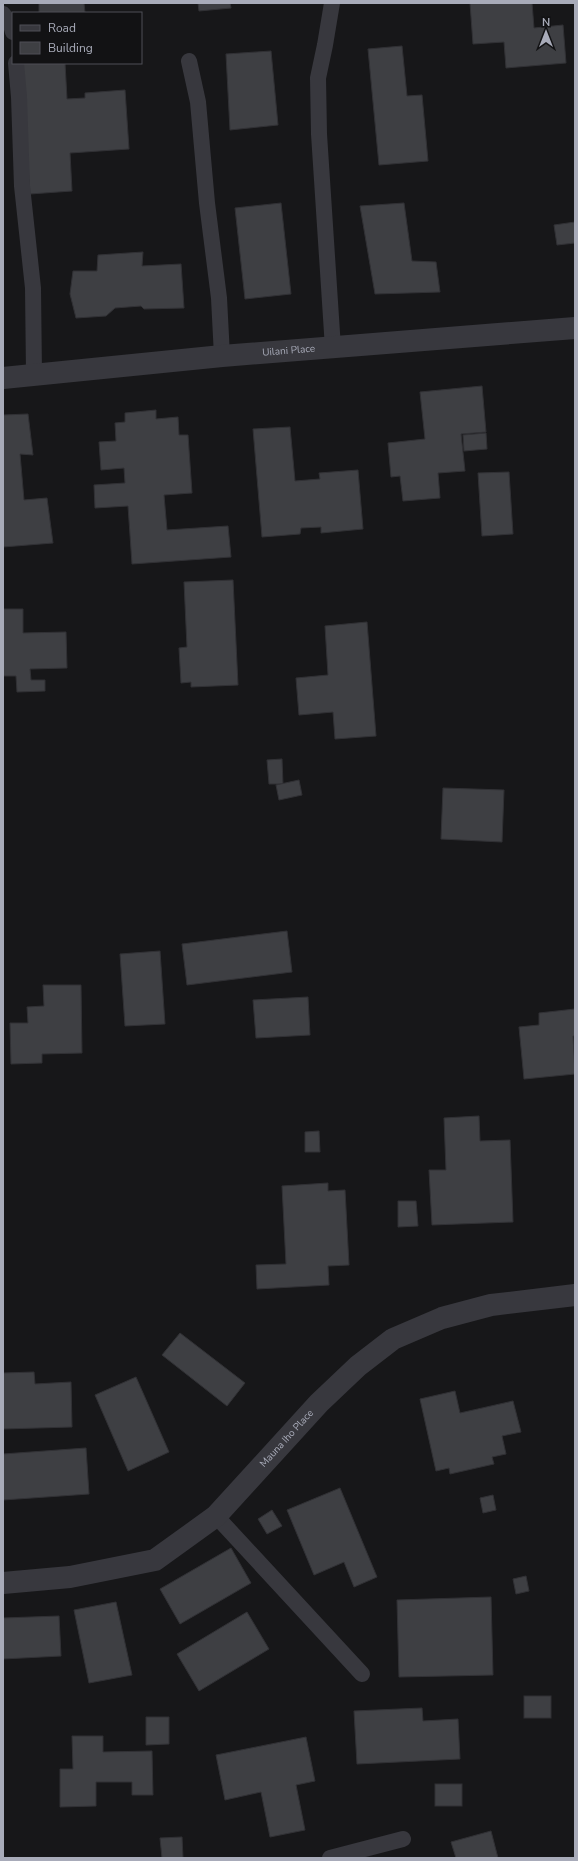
<svg xmlns="http://www.w3.org/2000/svg" width="578" height="1861" viewBox="0 0 578 1861" font-family="'Nunito Sans',sans-serif">
<rect width="100%" height="100%" fill="#171719"/>
<g fill="#3e3f43" stroke="#313135">
<path d="M39,3H84L85,13H39Z"/>
<path d="M198,3H230L231,8L199,11Z"/>
<path d="M470,3H532L534,28L563,25L566,63L506,68L504,42L473,44Z"/>
<path d="M402,46L407,96L422,95L428,161L379,165L368,49Z"/>
<path d="M271,51L278,125L230,130L226,54Z"/>
<path d="M21,63H65L67,99L85,98V93L125,90L129,149L70,153L72,191L30,194Z"/>
<path d="M281,203L291,294L245,299L235,208Z"/>
<path d="M404,203L412,261L436,262L440,292L375,294L360,206Z"/>
<path d="M575,222V243L557,245L554,225Z"/>
<path d="M143,252L142,266L181,264L184,308L144,309L141,306L115,308L106,316L76,318L70,294L73,271H97L98,255Z"/>
<path d="M482,386L486,432L461,434L465,471L438,473L440,498L403,501L400,476L391,477L388,443L425,439L420,392Z"/>
<path d="M156,410V419L178,417L179,435H188L192,493L164,495L167,530L228,526L231,557L132,564L128,506L95,508L94,485L125,483L124,468L101,470L99,442L116,441L115,423L125,422V413Z"/>
<path d="M28,414L33,455L20,454L24,500L47,498L53,543L3,547V415Z"/>
<path d="M290,427L295,481L320,479L319,473L358,470L363,529L321,533V527L301,528L300,534L262,537L253,429Z"/>
<path d="M486,433L487,449L464,451L463,435Z"/>
<path d="M509,472L513,534L482,536L478,473Z"/>
<path d="M233,580L238,685L191,687V682L181,683L179,648L187,647L184,582Z"/>
<path d="M3,609H23V633L66,632L67,668L30,669L31,680H45V691L17,692L16,676H3Z"/>
<path d="M367,622L376,736L335,739L333,712L299,715L296,678L328,675L325,626Z"/>
<path d="M282,759L283,784H269L267,760Z"/>
<path d="M299,780L302,795L279,800L276,785Z"/>
<path d="M443,788L504,790L502,842L441,839Z"/>
<path d="M287,931L292,972L187,985L182,944Z"/>
<path d="M160,951L165,1024L125,1026L120,954Z"/>
<path d="M43,985H81L82,1053L42,1054V1063L11,1064L10,1023H28L27,1007L44,1006Z"/>
<path d="M308,997L310,1035L256,1038L253,1000Z"/>
<path d="M575,1009V1036H573L575,1074L524,1079L519,1027L539,1025V1013Z"/>
<path d="M479,1116L480,1141L510,1140L513,1222L432,1225L429,1170H446L444,1118Z"/>
<path d="M319,1131L320,1152H305V1132Z"/>
<path d="M328,1183V1191L345,1190L349,1265L328,1266L329,1285L257,1289L256,1265L286,1264L282,1186Z"/>
<path d="M398,1201H416L418,1226L398,1227Z"/>
<path d="M180,1333L245,1383L227,1406L162,1355Z"/>
<path d="M34,1372L35,1384L71,1382L72,1427L3,1429V1373Z"/>
<path d="M136,1377L169,1452L128,1471L95,1395Z"/>
<path d="M455,1391L460,1413L513,1401L521,1432L502,1436L506,1454L492,1457L494,1464L450,1474L449,1468L436,1471L420,1399Z"/>
<path d="M86,1448L89,1494L3,1500V1454Z"/>
<path d="M340,1488L377,1577L354,1587L344,1562L314,1575L287,1510Z"/>
<path d="M493,1495L496,1510L483,1513L480,1498Z"/>
<path d="M272,1510L282,1526L267,1534L258,1519Z"/>
<path d="M231,1548L251,1583L180,1624L160,1589Z"/>
<path d="M526,1576L529,1591L516,1594L513,1579Z"/>
<path d="M491,1597L493,1675L399,1677L397,1600Z"/>
<path d="M116,1602L132,1675L89,1683L74,1610Z"/>
<path d="M247,1612L269,1649L199,1691L177,1654Z"/>
<path d="M59,1616L61,1656L3,1659V1618Z"/>
<rect x="524" y="1696" width="27" height="22"/>
<path d="M422,1708L423,1721L458,1719L460,1759L357,1764L354,1711Z"/>
<path d="M146,1717H169V1744L146,1745Z"/>
<path d="M72,1736H103V1752L152,1751L153,1795H132V1782H96V1806L60,1807V1769H73Z"/>
<path d="M306,1737L315,1781L296,1785L305,1830L270,1837L261,1792L225,1800L216,1755Z"/>
<rect x="435" y="1784" width="27" height="22"/>
<path d="M491,1831L498,1858H456L451,1842Z"/>
<path d="M182,1837L183,1858H162L160,1838Z"/>
</g>
<g fill="none" stroke-linecap="round" stroke-linejoin="round">
<g stroke="#38383e" stroke-width="16">
<path d="M332,3L325,45L318,78L319,134L333,348"/>
<path d="M3,14L11,25L13,32"/>
<path d="M189,61L198,102L207,203L219,298L222,356"/>
<path d="M16,63L19,97L22,186L33,288L34,374"/>
<path d="M216,1516L362,1674"/>
<path d="M330,1858L403,1839"/>
</g>
<g stroke="#38383e" stroke-width="22">
<path id="s1" d="M3,378L222,356L575,328"/>
<path id="s2" d="M3,1583L70,1577L155,1560L216,1516L319,1403L358,1366L393,1339L442,1318L491,1305L575,1295"/>
</g>
</g>
<g text-anchor="middle" dominant-baseline="central" stroke-width="3" stroke-linejoin="round" paint-order="stroke">
<g font-size="10" fill="#a8abb9" stroke="#121214">
<text stroke="none"><textPath href="#s1" startOffset="287">Uilani Place</textPath></text>
<text stroke="none"><textPath href="#s2" startOffset="334">Mauna Iho Place</textPath></text>
</g>
</g>
<rect width="578" height="1861" fill="none" stroke="#a8abb9" stroke-width="8"/>
<rect x="12" y="12" width="130" height="52" fill="#121214" stroke="#4e4f56"/>
<rect x="20" y="25" width="20" height="6" fill="#38383e" stroke="#4e4f56"/>
<text x="48" y="32" font-size="12" fill="#a8abb9">Road</text>
<rect x="20" y="42" width="20" height="12" fill="#3e3f43" stroke="#4e4f56"/>
<text x="48" y="52" font-size="12" fill="#a8abb9">Building</text>
<g transform="translate(546 32)" stroke="#121214" stroke-width="3" paint-order="stroke">
<path d="M0-3L7 15L0 10L-7 15Z" fill="#a8abb9"/>
<text y="-6" font-size="11" font-weight="bold" text-anchor="middle" fill="#a8abb9">N</text>
</g>
</svg>
